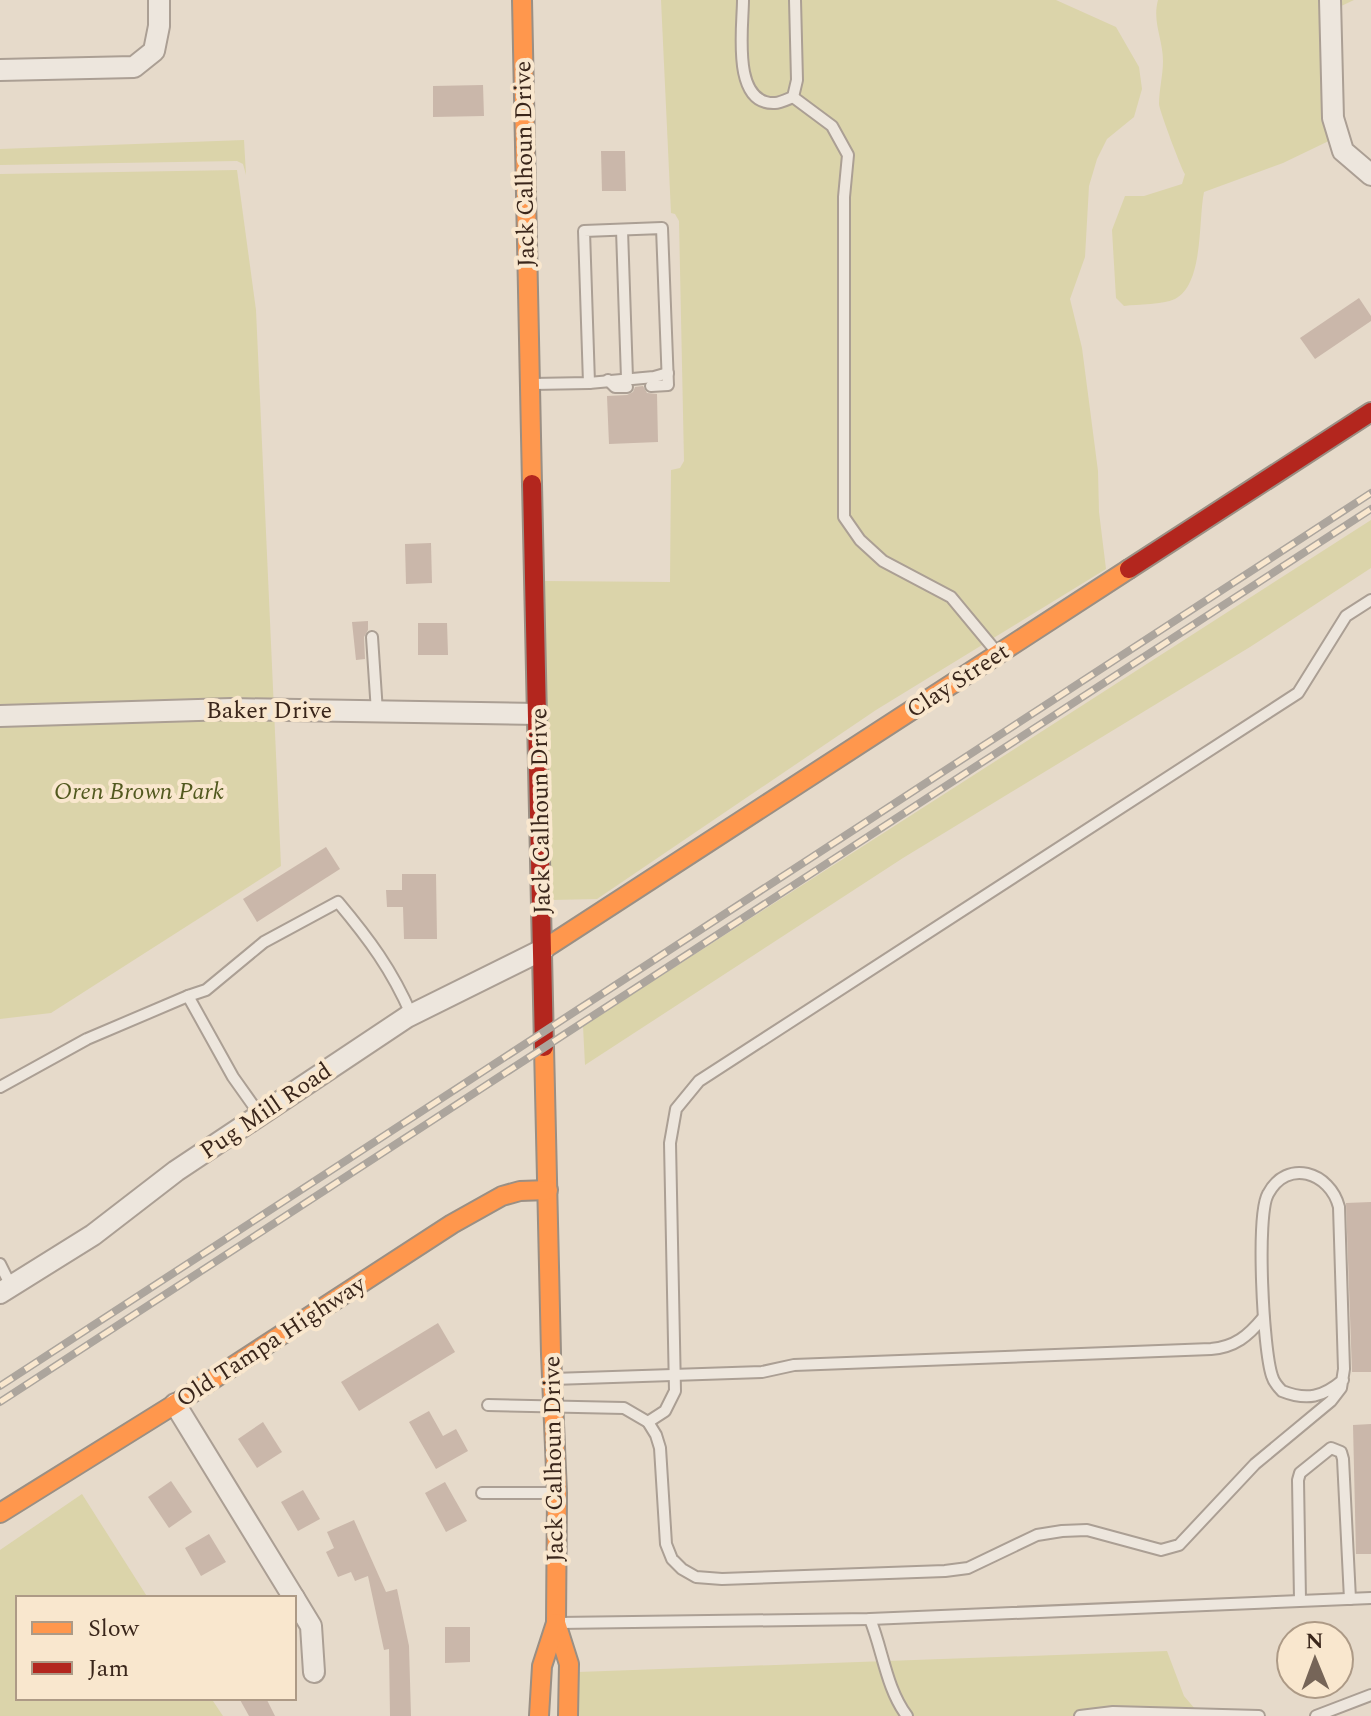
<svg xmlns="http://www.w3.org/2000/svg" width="1371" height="1716" viewBox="0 0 1371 1716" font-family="Spectral,serif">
<rect width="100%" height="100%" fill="#e6daca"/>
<g fill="#dbd4aa">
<path d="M661,0H1056L1116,27L1139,67L1142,89L1134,117L1107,139L1097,159L1089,186L1085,257L1070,299L1082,348L1098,471L1099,512L1106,569L876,710L597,899L552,900L544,581L670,582L671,470L680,468L684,461L679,221L675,214L671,213Z"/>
<path d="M1158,0H1354L1337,8L1335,138L1283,163L1204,192C1198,221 1204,284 1175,299C1162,305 1139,304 1124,306L1116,298L1112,230L1125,196H1144L1182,184L1185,174C1181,168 1159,109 1159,104C1159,90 1163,75 1163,61C1163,39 1152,22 1158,0Z"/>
<path d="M244,140L246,175L243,164L237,161L0,165V149Z"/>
<path d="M237,170L256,310L281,866L51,1013L0,1019V174Z"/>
<path d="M1371,520V568L1250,647L903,858L585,1065L583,1026Z"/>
<path d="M82,1494L148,1598H18V1698H211L223,1716H0V1550Z"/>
<path d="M1167,1651L1184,1696L1201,1716H577L578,1672Z"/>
</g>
<g fill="#cab7aa">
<path d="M483,85L484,116L433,117V86Z"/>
<path d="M601,151H625L626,191H602Z"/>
<path d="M1359,298L1371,316V321L1315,359L1300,338Z"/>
<path d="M643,386L647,393L657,394L658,442L609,444L607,396L627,395L633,392L635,387Z"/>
<path d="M431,543L432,583L406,584L405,544Z"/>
<path d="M368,621V630L364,637L365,659L356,660L352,622Z"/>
<path d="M418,623H447L448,655H418Z"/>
<path d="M326,847L340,869L257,922L243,899Z"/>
<path d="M402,874H436L437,939H404L403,907H387L386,890H402Z"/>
<path d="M1371,1202V1372H1352L1346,1203Z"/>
<path d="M438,1323L455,1352L359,1411L341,1382Z"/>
<path d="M429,1411L443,1436L456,1429L468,1451L436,1469L409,1422Z"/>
<path d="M263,1422L282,1452L257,1468L238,1439Z"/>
<path d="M1371,1424V1554H1356L1353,1425Z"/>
<path d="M171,1481L192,1512L169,1528L148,1497Z"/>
<path d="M445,1482L467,1521L446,1532L425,1493Z"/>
<path d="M303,1490L320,1519L298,1531L281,1502Z"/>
<path d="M354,1520L386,1592L397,1589L409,1646L411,1716H390L389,1649L384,1650L368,1576L355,1581L351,1572L338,1577L326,1552L334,1548L327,1532Z"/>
<path d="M209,1534L226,1562L201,1576L185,1548Z"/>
<path d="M445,1627H470V1662L445,1663Z"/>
<path d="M239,1698H266L275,1716H249Z"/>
</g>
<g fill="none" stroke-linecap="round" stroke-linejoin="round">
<g stroke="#ab9f94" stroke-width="14">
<g id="lane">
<path d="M743,0C743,27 731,105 775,103C780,103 788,99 793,97L797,80L795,0"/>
<path d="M793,97L832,126L848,155L844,197V517L860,540L883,561L951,597L995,650"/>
<path d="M622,230L627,378"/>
<path d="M608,380L615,387H627"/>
<path d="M589,383L584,231L662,228L668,385L651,386"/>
<path d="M532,384L589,383L654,377L668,373"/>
<path d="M372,637L377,712"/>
<path d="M188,996L206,990L264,942L338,902C369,939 392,970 411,1014"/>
<path d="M0,1087L87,1039L188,996L233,1077L260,1115"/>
<path d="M0,1264L11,1286"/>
<path d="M553,1379L762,1372L794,1365L1211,1349C1235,1347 1248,1336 1263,1318"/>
<path d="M488,1405L624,1408L648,1422L656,1435L660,1448L666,1544L672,1559L682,1569L696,1577L722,1579L945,1571L968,1568L1037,1535L1062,1531L1087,1530L1161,1550L1179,1545L1255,1464L1331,1401L1341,1388L1344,1369L1339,1207C1330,1172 1287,1158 1268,1194C1256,1215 1263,1350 1272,1376C1274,1383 1278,1387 1282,1391C1307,1401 1323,1397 1343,1380"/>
<path d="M648,1422L665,1411L675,1391L670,1143L676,1109L699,1081L1298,693L1346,616L1371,600"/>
<path d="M482,1493H555"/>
<path d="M1300,1599L1298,1480L1300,1473L1331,1448L1341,1452L1343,1459L1350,1599"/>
<path d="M870,1619C883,1651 886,1688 907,1716"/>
<path d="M558,1623L870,1619L1371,1598"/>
<path d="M1080,1716L1113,1712L1259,1716"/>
<path d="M1316,1716L1371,1695"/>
</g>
</g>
<g stroke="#ab9f94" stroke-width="24">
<g id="street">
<path d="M1330,0L1333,118L1343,151L1371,175"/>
<path d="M0,70L134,67L154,51L159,26V0"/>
<path d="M0,716L231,709L538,714"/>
<path d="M0,1293L93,1235L176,1171L407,1017L544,949"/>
<path d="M175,1404L294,1598"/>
<path d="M294,1598L311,1626L314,1672"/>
</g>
</g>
<g stroke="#9a8f84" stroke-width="22">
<g id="slow">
<path d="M522,0L532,484"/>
<path d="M544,949L1129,569"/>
<path d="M544,1047L551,1354L557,1493L556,1623L569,1664L568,1716"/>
<path d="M0,1513L175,1404L452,1224L502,1196L520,1191L548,1190"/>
<path d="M539,1716L542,1666L556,1623"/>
</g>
</g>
<g stroke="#9a8f84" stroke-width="22">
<g id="jam">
<path d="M532,484L544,1047"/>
<path d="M1129,569L1371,412"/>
</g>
</g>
<use href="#lane" stroke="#ede6dd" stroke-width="10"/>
<use href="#street" stroke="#ede6dd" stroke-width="20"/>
<use href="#slow" stroke="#ff974d" stroke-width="18"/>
<use href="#jam" stroke="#b3261e" stroke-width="18"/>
<g stroke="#aca59d" stroke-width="8">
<g id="rail">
<path d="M0,1386L1371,493"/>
<path d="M0,1402L1371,509"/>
</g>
</g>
<use href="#rail" stroke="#f9e7ce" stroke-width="5" stroke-dasharray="15" stroke-linecap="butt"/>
</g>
<g text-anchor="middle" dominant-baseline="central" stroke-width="8" stroke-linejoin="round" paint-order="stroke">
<g font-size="24" fill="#3a261b" stroke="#f9e7ce">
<text transform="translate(525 164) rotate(-91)">Jack Calhoun Drive</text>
<text transform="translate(958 681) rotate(-33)">Clay Street</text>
<text x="269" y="711">Baker Drive</text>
<text transform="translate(541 811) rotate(-91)">Jack Calhoun Drive</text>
<text transform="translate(266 1111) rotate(-34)">Pug Mill Road</text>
<text transform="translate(271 1342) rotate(-33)">Old Tampa Highway</text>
<text transform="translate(554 1459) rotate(-91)">Jack Calhoun Drive</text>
</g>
<g font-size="24" font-style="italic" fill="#52591f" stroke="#f9e7ce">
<text x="139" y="792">Oren Brown Park</text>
</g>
</g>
<rect x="16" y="1596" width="280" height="104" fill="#f9e7ce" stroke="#ad9a86" stroke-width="2"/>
<rect x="32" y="1622" width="40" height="12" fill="#ff974d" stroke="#ad9a86" stroke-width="2"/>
<text x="88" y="1636" font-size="24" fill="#3a261b">Slow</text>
<rect x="32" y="1662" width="40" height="12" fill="#b3261e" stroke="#ad9a86" stroke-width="2"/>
<text x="88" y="1676" font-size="24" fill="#3a261b">Jam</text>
<g transform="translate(1315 1660) rotate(359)"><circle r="38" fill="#f9e7ce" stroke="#ad9a86" stroke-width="2"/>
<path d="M0-6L14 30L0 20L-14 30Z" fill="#766558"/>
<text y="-12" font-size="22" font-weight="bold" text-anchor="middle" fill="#3a261b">N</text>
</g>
</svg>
